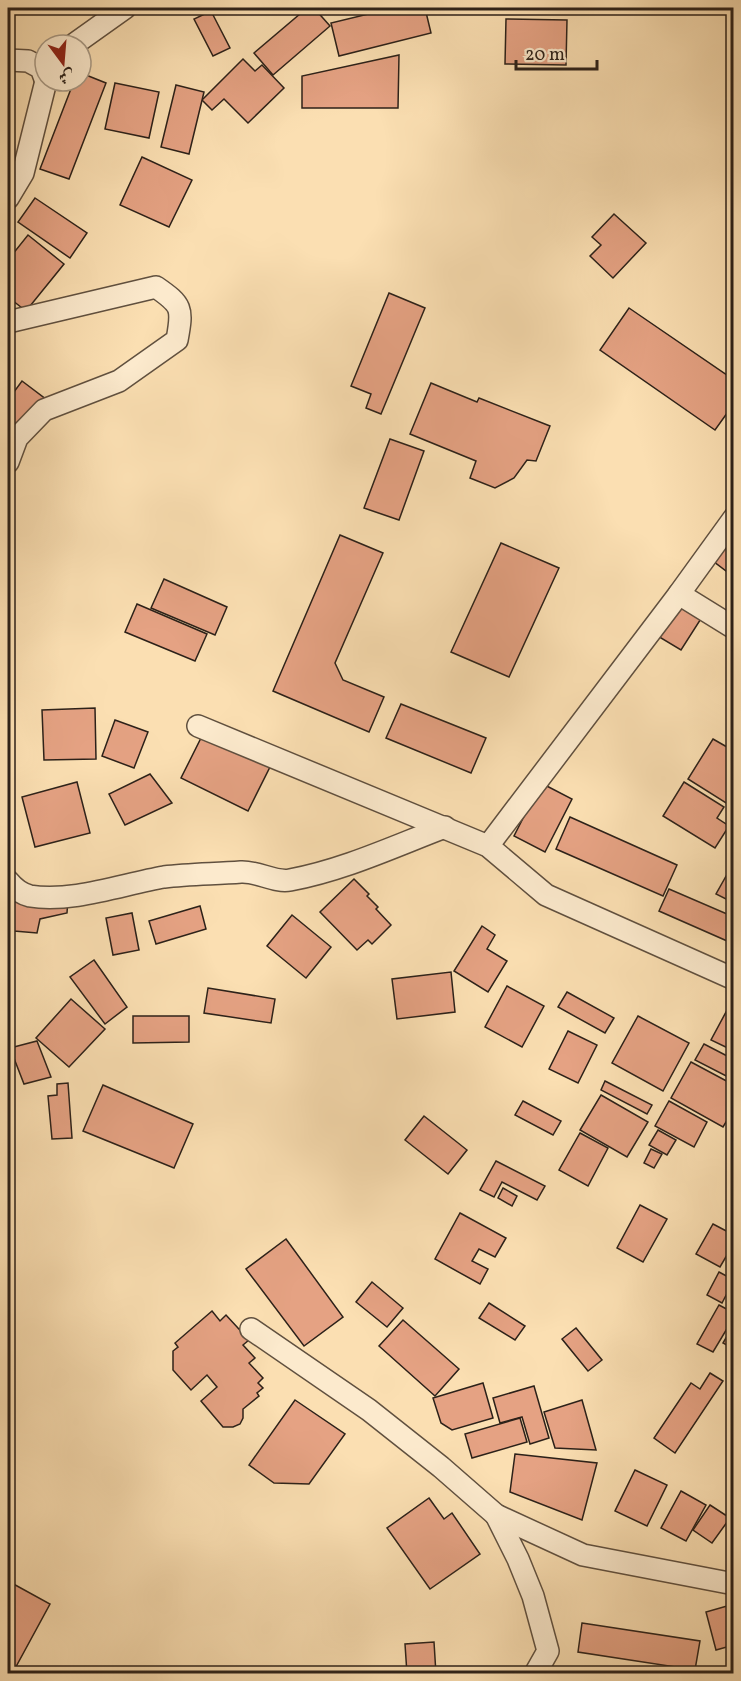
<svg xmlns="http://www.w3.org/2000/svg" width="741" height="1681" viewBox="0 0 741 1681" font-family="Vollkorn,Amiri,serif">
<rect width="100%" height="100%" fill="#fbdfb2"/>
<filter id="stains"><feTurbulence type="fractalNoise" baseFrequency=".00333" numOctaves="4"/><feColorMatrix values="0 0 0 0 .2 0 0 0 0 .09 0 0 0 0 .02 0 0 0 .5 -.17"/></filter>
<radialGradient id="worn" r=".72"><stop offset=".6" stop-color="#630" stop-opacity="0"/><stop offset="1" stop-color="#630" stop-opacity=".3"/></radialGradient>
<g fill="#e5a283" stroke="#2c2119" stroke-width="1.5">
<path d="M250,8H273L253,14Z"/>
<path d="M307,8H314L330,26L273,75L254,53Z"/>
<path d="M393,8H425L431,33L339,56L331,23Z"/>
<path d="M211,11L230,48L213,56L194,19Z"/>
<path d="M506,19L567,20L566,65L505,64Z"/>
<path d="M399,55L398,108H302V76Z"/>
<path d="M243,59L255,71L262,65L284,88L248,123L224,99L212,110L202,100Z"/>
<path d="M81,73L106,83L69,179L40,169L74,81H81Z"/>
<path d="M115,83L159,92L149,138L105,129Z"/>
<path d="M176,85L204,92L189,154L161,147Z"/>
<path d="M8,153L16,158L8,171Z"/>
<path d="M142,157L192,180L169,227L120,205Z"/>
<path d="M35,198L87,233L70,258L18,222Z"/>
<path d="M614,214L646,243L613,278L590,256L601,245L592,237Z"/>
<path d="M28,235L64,264L26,311L8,297V260Z"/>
<path d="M389,293L425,308L381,414L366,408L371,394L351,386Z"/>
<path d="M629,308L734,380V411L730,409L715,430L600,350Z"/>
<path d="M734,360V373L727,369Z"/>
<path d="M22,381L47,400L19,435L8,427V400Z"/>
<path d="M431,383L477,402L479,398L550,426L536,461L527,460L514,478L495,488L470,478L476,461L410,434Z"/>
<path d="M390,439L424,451L399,520L364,508Z"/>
<path d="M734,526V577L709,558Z"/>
<path d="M340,535L383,553L335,663L343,680L384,697L369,732L273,691Z"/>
<path d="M501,543L559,568L509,677L451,652Z"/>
<path d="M164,579L227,607L215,635L151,608Z"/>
<path d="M674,595L704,614L681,650L651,632Z"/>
<path d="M137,604L207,634L195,661L125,632Z"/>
<path d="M401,704L486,738L471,773L386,738Z"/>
<path d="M95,708L96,759L44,760L42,710Z"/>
<path d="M115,720L148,732L134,768L102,756Z"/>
<path d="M207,726L274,759L248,811L181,778Z"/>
<path d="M713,739L734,751V808L688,779Z"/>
<path d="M150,774L172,803L125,825L109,794Z"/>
<path d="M77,782L90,833L35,847L22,797Z"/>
<path d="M684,782L724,807L717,818L729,826L715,848L663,816Z"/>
<path d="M541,783L572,799L545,852L514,836Z"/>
<path d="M570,817L677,865L663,896L556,849Z"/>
<path d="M734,862V903L716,894Z"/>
<path d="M354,879L369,894L367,896L378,907L376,909L391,925L372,944L368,940L357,950L320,912Z"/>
<path d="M669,889L734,917V944L659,911Z"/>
<path d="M8,894L68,898L67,913L40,919L37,933L14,931L8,926Z"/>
<path d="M200,906L206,929L156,944L149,921Z"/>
<path d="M132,913L139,950L113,955L106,918Z"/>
<path d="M292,915L331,947L306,978L267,946Z"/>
<path d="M482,926L495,935L487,949L507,961L488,992L454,971Z"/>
<path d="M94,960L127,1007L105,1024L70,977Z"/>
<path d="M451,972L455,1012L397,1019L392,979Z"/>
<path d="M507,986L544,1006L522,1047L485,1027Z"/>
<path d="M208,988L275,999L271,1023L204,1013Z"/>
<path d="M567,992L614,1018L605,1033L558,1007Z"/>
<path d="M734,997V1051L711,1040Z"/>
<path d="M71,999L105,1029L69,1067L36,1038Z"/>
<path d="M133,1016H189V1042L133,1043Z"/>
<path d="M638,1016L689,1043L663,1091L612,1063Z"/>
<path d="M568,1031L597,1045L578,1083L549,1069Z"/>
<path d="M37,1041L51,1077L24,1084L10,1048Z"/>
<path d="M704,1044L731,1058L734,1054V1080L695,1060Z"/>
<path d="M691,1062L734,1085V1109L723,1127L671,1098Z"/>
<path d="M605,1081L652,1105L647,1114L601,1090Z"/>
<path d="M68,1083L72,1138L52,1139L48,1096L57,1095V1084Z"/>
<path d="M103,1085L193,1124L174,1168L83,1131Z"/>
<path d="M601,1095L648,1122L627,1157L580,1130Z"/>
<path d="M523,1101L561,1121L553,1135L515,1115Z"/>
<path d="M669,1101L707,1122L694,1147L655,1126Z"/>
<path d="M424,1116L467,1150L448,1174L405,1140Z"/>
<path d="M658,1130L676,1140L667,1155L649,1145Z"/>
<path d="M580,1133L608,1148L588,1186L559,1170Z"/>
<path d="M651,1149L662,1154L654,1168L644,1163Z"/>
<path d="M496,1161L545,1186L537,1200L502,1182L494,1197L480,1190Z"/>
<path d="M503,1188L517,1196L512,1206L498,1198Z"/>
<path d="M640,1205L667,1219L643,1262L617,1248Z"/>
<path d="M460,1213L506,1238L495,1257L479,1249L472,1261L488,1269L480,1284L435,1259Z"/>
<path d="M713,1224L734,1235V1258L727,1255L720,1267L696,1254Z"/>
<path d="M286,1239L343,1317L304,1346L246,1269Z"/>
<path d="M719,1272L734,1280L722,1303L707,1295Z"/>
<path d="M372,1282L403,1308L387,1327L356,1302Z"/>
<path d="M489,1303L525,1326L515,1340L479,1318Z"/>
<path d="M719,1305L734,1313V1317L713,1352L697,1344Z"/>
<path d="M212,1311L220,1321L226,1315L249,1340L243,1345L255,1358L249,1363L263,1378L258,1383L263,1388L257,1393L259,1396L243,1409V1418L240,1424L233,1427H223L201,1401L217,1387L207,1375L191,1390L173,1370V1351L178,1347L175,1343Z"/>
<path d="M403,1320L459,1369L435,1396L379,1346Z"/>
<path d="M734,1324V1349L723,1343Z"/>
<path d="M576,1328L602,1360L588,1371L562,1339Z"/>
<path d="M710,1373L723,1381L675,1453L654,1438L691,1383L700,1389Z"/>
<path d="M483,1383L493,1418L452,1430L441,1423L433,1398Z"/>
<path d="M534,1386L549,1438L530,1444L522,1417L500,1423L493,1398Z"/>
<path d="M295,1400L345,1434L309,1484L274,1483L249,1465Z"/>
<path d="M582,1400L596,1450L555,1448L544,1412Z"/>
<path d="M520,1418L527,1442L472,1458L465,1434Z"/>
<path d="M515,1454L597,1463L582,1520L510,1492Z"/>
<path d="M635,1470L667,1485L647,1526L615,1511Z"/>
<path d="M681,1491L706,1505L686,1541L661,1528Z"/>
<path d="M429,1498L444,1519L452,1513L480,1554L430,1589L387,1528Z"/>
<path d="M710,1505L730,1518L712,1543L693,1530Z"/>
<path d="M8,1581L50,1604L12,1674H8Z"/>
<path d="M734,1604V1645L716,1650L706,1612Z"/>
<path d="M582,1623L700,1641L695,1670L578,1652Z"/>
<path d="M434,1642L436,1674H407L405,1644Z"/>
</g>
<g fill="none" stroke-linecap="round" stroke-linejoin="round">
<g stroke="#60503f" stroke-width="24">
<g id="minor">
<path d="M73,45L125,8"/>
<path d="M8,60L28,61L41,68L45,79"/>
<path d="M8,198L23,173L46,81"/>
<path d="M8,322L156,287C182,305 183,308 177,340L119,381L44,410L17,438L8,462"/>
<path d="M679,594L734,628"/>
<path d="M198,726L488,846L546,895L734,979"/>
<path d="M488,846L679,594L734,518"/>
<path d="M8,881C13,887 21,894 30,896C72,903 123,884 164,877C189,874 216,874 241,872C258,871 275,883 290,880C344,870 395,846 445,827"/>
<path d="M251,1329L369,1410L441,1467L496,1515L583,1555L734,1584"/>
<path d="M496,1515L518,1559L533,1596L548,1651L535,1674"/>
</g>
</g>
<use href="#minor" stroke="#fceacd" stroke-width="21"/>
</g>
<rect width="741" height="1681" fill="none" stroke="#fbdfb2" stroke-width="30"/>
<rect x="9" y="9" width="723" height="1663" fill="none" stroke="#2c2119" stroke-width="3"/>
<rect x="15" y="15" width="711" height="1651" fill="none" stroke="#2c2119" stroke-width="1.5"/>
<g transform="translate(63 63) rotate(164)"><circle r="28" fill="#fceacd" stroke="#a99a85" stroke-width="1.5"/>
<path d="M0-4.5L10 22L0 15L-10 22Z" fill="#8f2418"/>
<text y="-9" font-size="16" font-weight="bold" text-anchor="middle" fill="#2c2119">ش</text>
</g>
<path d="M516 60v9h81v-9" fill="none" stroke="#2c2119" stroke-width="3"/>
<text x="525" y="60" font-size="18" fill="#2c2119" stroke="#fceacd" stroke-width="4.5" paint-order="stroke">20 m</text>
<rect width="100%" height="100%" filter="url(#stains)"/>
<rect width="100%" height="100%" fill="url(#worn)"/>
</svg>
